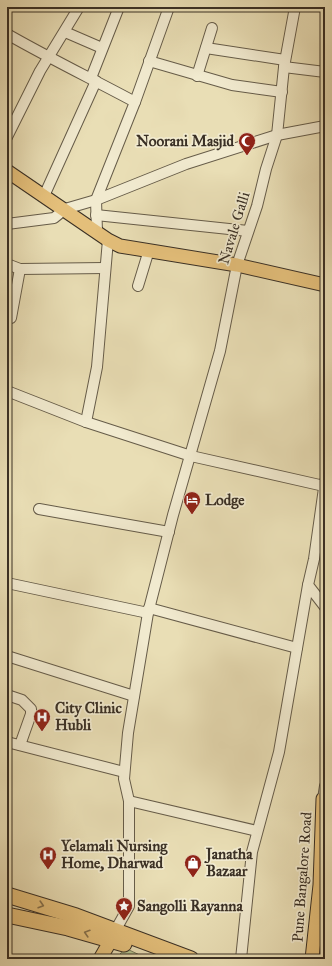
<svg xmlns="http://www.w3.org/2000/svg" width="332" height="966" viewBox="0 0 332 966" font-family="'IM FELL Great Primer',serif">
<rect width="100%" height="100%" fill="#e9deb5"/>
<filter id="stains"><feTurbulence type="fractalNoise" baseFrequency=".005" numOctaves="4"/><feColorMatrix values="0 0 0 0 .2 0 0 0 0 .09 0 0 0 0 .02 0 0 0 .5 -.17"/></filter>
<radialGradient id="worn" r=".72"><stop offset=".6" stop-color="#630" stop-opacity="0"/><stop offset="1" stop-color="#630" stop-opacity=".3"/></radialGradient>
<path fill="#b4c28f" stroke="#77795a" d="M125,948L148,959H116Z"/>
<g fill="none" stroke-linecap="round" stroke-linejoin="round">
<g stroke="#665c49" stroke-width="12">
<g id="minor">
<path d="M65,32L102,48"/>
<path d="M7,34C49,58 92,79 135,102L96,200L97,232"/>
<path d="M206,48L285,60"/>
<path d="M149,61L232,85L282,92"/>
<path d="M284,67L325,72"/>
<path d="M197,76L212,28"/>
<path d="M91,78L119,7"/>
<path d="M135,102L169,7"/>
<path d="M7,137L40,71L79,7"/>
<path d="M44,196L96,81"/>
<path d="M96,215L248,231"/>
<path d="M7,224L54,218L65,209L96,200L186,164L277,135L325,126"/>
<path d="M7,264L20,269L105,268"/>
<path d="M138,286L149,250"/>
<path d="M11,318L20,269"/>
<path d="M7,391L86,422L191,456L324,486"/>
<path d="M86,422L97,367L108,240"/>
<path d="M325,481L314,559L308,585L325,607"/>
<path d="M39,509L169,532"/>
<path d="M7,583L148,613"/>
<path d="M149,608L297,648"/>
<path d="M7,656L134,696"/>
<path d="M7,695L22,700L31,709V714L20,745"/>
<path d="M7,742L124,772"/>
<path d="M323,799L325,786"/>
<path d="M129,801L257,831"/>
<path d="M115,931L129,906V801L124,779L128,733L148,613L173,515L220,351L237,265L257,206L266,169L277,135L284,67L295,7"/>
<path d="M241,959L252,852L279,752L308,585"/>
</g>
</g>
<g stroke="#3a3025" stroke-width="15">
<g id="major">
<path d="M7,171L108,240L120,246L237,265L325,285"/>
<path d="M100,959L111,940"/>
<path d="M312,959L320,885L323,799L325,798"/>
</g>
</g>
<g stroke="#3a3025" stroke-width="17">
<g id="highway">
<path d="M7,895L76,916L191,959"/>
<path d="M7,915L68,928L124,944"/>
</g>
</g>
<use href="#minor" stroke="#f1eacf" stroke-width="10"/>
<use href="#major" stroke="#e4bf7a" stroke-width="13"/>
<use href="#highway" stroke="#e4bf7a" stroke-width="15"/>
</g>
<defs><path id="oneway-chevron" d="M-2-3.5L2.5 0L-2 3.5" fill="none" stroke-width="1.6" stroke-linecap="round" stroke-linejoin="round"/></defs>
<g stroke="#86704b">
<use href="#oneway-chevron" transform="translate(41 905) rotate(17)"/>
<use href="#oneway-chevron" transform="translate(87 933) rotate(-163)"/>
</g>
<defs>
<g id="mosque-pin" transform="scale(0.9)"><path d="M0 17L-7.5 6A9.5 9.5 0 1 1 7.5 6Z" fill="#8f2418" stroke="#f1eacf"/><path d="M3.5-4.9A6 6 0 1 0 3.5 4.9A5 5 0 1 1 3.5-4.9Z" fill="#fff"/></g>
<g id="hotel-pin" transform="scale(0.9)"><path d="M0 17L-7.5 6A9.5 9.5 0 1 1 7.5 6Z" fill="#8f2418" stroke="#f1eacf"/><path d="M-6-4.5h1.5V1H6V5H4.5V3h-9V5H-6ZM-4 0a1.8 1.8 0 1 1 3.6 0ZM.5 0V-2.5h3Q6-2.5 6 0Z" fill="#fff"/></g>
<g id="hospital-pin" transform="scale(0.9)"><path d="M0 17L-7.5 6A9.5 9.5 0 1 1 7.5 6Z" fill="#8f2418" stroke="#f1eacf"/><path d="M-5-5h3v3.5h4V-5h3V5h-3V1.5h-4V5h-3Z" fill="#fff"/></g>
<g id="shop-pin" transform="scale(0.9)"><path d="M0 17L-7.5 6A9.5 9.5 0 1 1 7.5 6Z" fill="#8f2418" stroke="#f1eacf"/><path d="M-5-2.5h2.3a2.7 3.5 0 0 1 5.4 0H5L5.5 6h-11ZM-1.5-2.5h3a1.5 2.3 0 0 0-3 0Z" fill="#fff"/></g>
<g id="sight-pin" transform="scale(0.9)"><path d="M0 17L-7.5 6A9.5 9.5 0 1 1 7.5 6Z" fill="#8f2418" stroke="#f1eacf"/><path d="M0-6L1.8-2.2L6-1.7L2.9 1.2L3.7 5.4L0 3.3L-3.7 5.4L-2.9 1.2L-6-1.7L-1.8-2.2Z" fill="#fff"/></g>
</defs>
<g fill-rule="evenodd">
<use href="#mosque-pin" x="247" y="141"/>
<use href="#hotel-pin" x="192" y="500"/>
<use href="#hospital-pin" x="42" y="717"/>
<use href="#hospital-pin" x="48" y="855"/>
<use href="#shop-pin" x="193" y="863"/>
<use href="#sight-pin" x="124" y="906"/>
</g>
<g text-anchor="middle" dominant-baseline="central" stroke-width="3.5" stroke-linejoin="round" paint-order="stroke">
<g font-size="15" font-weight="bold" fill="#3a3025" stroke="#f1eacf" text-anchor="start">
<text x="234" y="141" text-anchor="end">Noorani Masjid</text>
<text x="205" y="500">Lodge</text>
<text x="55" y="708">City Clinic<tspan x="55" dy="17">Hubli</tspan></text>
<text x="61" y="846">Yelamali Nursing<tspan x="61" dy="17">Home, Dharwad</tspan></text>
<text x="206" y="854">Janatha<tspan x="206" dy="17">Bazaar</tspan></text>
<text x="137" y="906">Sangolli Rayanna</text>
</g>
<g font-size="15" fill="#3a3025" stroke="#f1eacf">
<text transform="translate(234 228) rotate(-73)">Navale Galli</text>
<text transform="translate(302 877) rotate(-86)">Pune Bangalore Road</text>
</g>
</g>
<rect width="332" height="966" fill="none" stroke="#e9deb5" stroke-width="24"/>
<rect x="8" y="8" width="316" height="950" fill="none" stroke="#3a3025" stroke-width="2"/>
<rect x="12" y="12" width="308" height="942" fill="none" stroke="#3a3025"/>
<rect width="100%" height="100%" filter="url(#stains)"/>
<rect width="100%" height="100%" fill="url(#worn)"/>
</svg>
